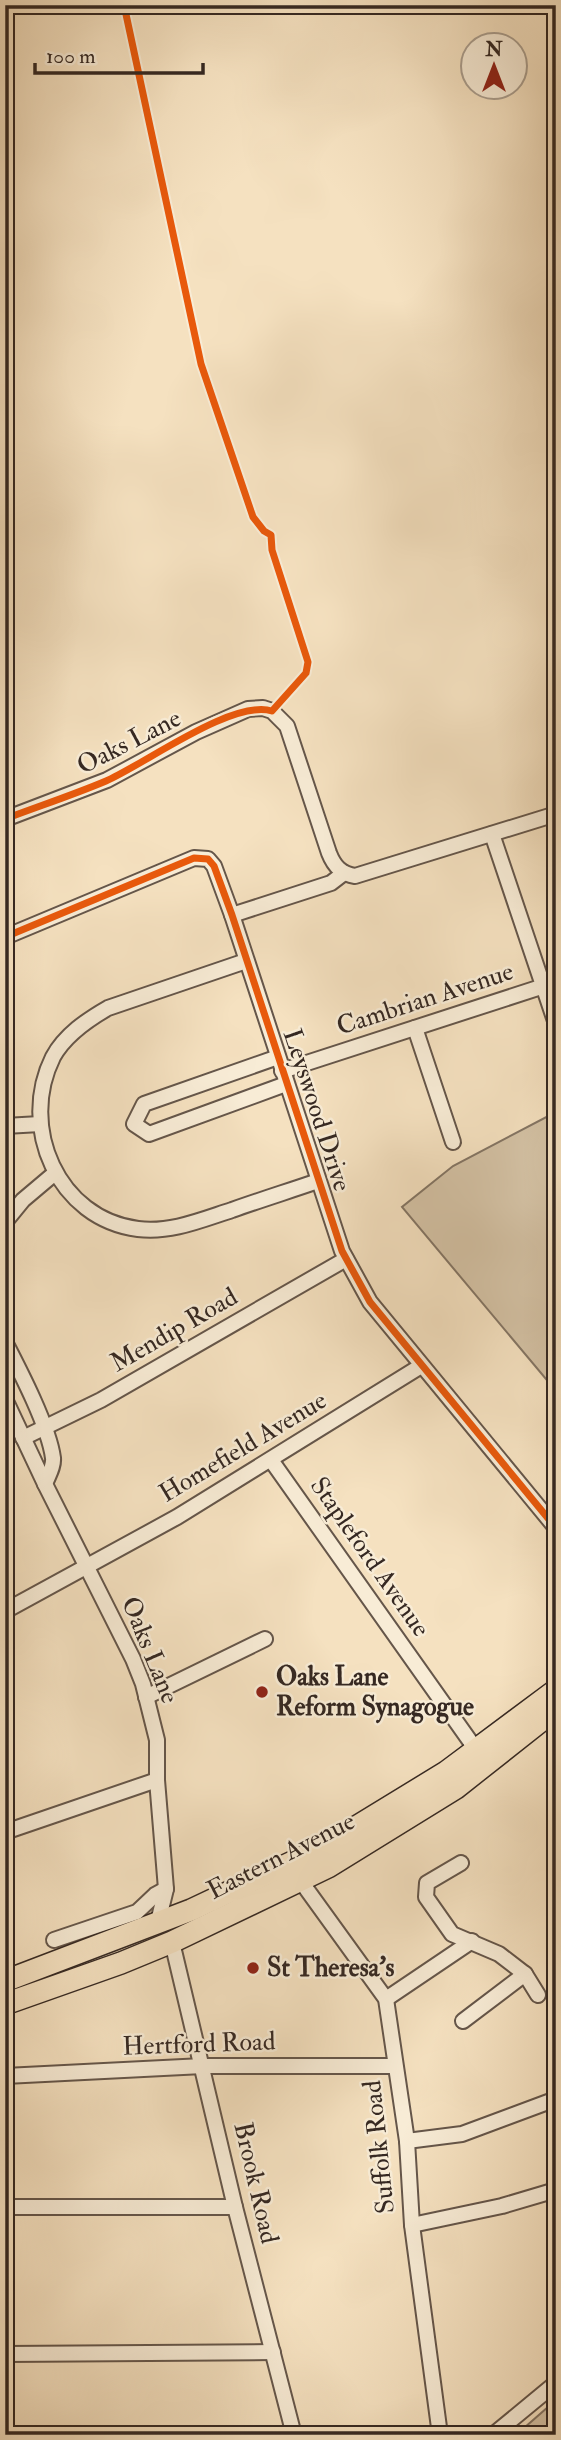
<svg xmlns="http://www.w3.org/2000/svg" width="561" height="2440" viewBox="0 0 561 2440" font-family="'IM FELL Double Pica',serif">
<rect width="100%" height="100%" fill="#f5e1c0"/>
<filter id="stains"><feTurbulence type="fractalNoise" baseFrequency=".00286" numOctaves="4"/><feColorMatrix values="0 0 0 0 .2 0 0 0 0 .09 0 0 0 0 .02 0 0 0 .5 -.17"/></filter>
<radialGradient id="worn" r=".72"><stop offset=".6" stop-color="#630" stop-opacity="0"/><stop offset="1" stop-color="#630" stop-opacity=".3"/></radialGradient>
<g fill="#d4c2a5" stroke="#847564" stroke-width="2">
<path d="M556,1112V1391L402,1207L453,1166Z"/>
<path d="M556,2400V2435H516Z"/>
</g>
<g fill="none" stroke-linecap="round" stroke-linejoin="round">
<g stroke="#65564a" stroke-width="18">
<g id="minor">
<path d="M5,819L107,780L196,732L248,709L263,708L272,711L287,726L329,853C334,866 341,874 355,876L556,814"/>
<path d="M492,834L556,1024"/>
<path d="M232,915L331,883L344,873"/>
<path d="M5,937L194,858L208,859L214,866L232,915L342,1251L370,1302L556,1528"/>
<path d="M246,961L108,1008C87,1020 65,1035 53,1057C18,1127 58,1219 138,1229C171,1233 201,1220 232,1210C260,1200 289,1191 318,1181"/>
<path d="M415,1028L453,1142"/>
<path d="M278,1057L144,1104L134,1124L149,1134L286,1084"/>
<path d="M282,1071L544,986"/>
<path d="M5,1126L40,1124"/>
<path d="M5,1222L23,1200L55,1173"/>
<path d="M5,1342C20,1371 49,1427 53,1458C54,1467 48,1476 45,1484"/>
<path d="M5,1399L45,1484L133,1659L143,1684L157,1740V1780L166,1889L158,1922"/>
<path d="M23,1438L101,1400L346,1259"/>
<path d="M271,1460L477,1751"/>
<path d="M5,1611L177,1517L421,1366"/>
<path d="M146,1697L265,1639"/>
<path d="M5,1832L157,1780"/>
<path d="M461,1863L427,1883L426,1897L452,1934L499,1954L525,1974L538,1995"/>
<path d="M300,1880L386,1999L407,2141L412,2225L440,2435"/>
<path d="M54,1940L137,1912L155,1895L166,1889"/>
<path d="M172,1942L235,2207L294,2435"/>
<path d="M386,1999L472,1941"/>
<path d="M463,2021L525,1974"/>
<path d="M5,2076L203,2066H395"/>
<path d="M407,2141L462,2134L556,2099"/>
<path d="M5,2207H235"/>
<path d="M412,2225L502,2206L556,2190"/>
<path d="M5,2354L273,2352"/>
<path d="M493,2435L556,2383"/>
</g>
</g>
<g stroke="#352822" stroke-width="24">
<g id="highway">
<path d="M5,1981L191,1910L320,1849L446,1772L556,1690"/>
<path d="M5,2004L121,1963L172,1942L328,1867L456,1788L556,1709"/>
</g>
</g>
<use href="#minor" stroke="#f8ecd6" stroke-width="14"/>
<use href="#highway" stroke="#f5e1c0" stroke-width="21"/>
<g stroke="#f8ecd6" stroke-width="11">
<g id="cycleway">
<path d="M5,819C39,806 73,795 106,781C145,764 232,699 272,711L306,673L308,662L272,550L271,535L264,531L253,517L201,364L124,5"/>
<path d="M5,937L194,858L208,859L214,866L232,915L342,1251L370,1302L556,1528"/>
</g>
</g>
<use href="#cycleway" stroke="#e8590c" stroke-width="7"/>
</g>
<g fill="#8f2418" stroke="#f8ecd6" stroke-width="2.5">
<circle cx="262" cy="1692" r="7"/>
<circle cx="253" cy="1968" r="7"/>
</g>
<g text-anchor="middle" dominant-baseline="central" stroke-width="5" stroke-linejoin="round" paint-order="stroke">
<g font-size="26" fill="#352822" stroke="#f8ecd6">
<text transform="translate(129 742) rotate(-27)">Oaks Lane</text>
<text transform="translate(425 999) rotate(-18)">Cambrian Avenue</text>
<text transform="translate(317 1110) rotate(72)">Leyswood Drive</text>
<text transform="translate(174 1330) rotate(-30)">Mendip Road</text>
<text transform="translate(243 1447) rotate(-31)">Homefield Avenue</text>
<text transform="translate(370 1557) rotate(55)">Stapleford Avenue</text>
<text transform="translate(150 1650) rotate(68)">Oaks Lane</text>
<text transform="translate(281 1856) rotate(-27)">Eastern Avenue</text>
<text transform="translate(199 2044) rotate(-2)">Hertford Road</text>
<text transform="translate(379 2147) rotate(-96)">Suffolk Road</text>
<text transform="translate(256 2183) rotate(77)">Brook Road</text>
</g>
<g font-size="26" font-weight="bold" fill="#352822" stroke="#f8ecd6" text-anchor="start">
<text x="276" y="1677">Oaks Lane<tspan x="276" dy="30">Reform Synagogue</tspan></text>
<text x="267" y="1968">St Theresa's</text>
</g>
</g>
<rect width="561" height="2440" fill="none" stroke="#f5e1c0" stroke-width="28"/>
<rect x="7" y="7" width="547" height="2426" fill="none" stroke="#352822" stroke-width="3.5"/>
<rect x="14" y="14" width="533" height="2412" fill="none" stroke="#352822" stroke-width="2"/>
<g transform="translate(494 66)"><circle r="33" fill="#f8ecd6" stroke="#aa9e8e" stroke-width="2"/>
<path d="M0-5L12 26L0 18L-12 26Z" fill="#8f2418"/>
<text y="-10" font-size="19" font-weight="bold" text-anchor="middle" fill="#352822">N</text>
</g>
<path d="M35 63v10h168v-10" fill="none" stroke="#352822" stroke-width="3.5"/>
<text x="46" y="63" font-size="21" fill="#352822" stroke="#f8ecd6" stroke-width="5" paint-order="stroke">100 m</text>
<rect width="100%" height="100%" filter="url(#stains)"/>
<rect width="100%" height="100%" fill="url(#worn)"/>
</svg>
